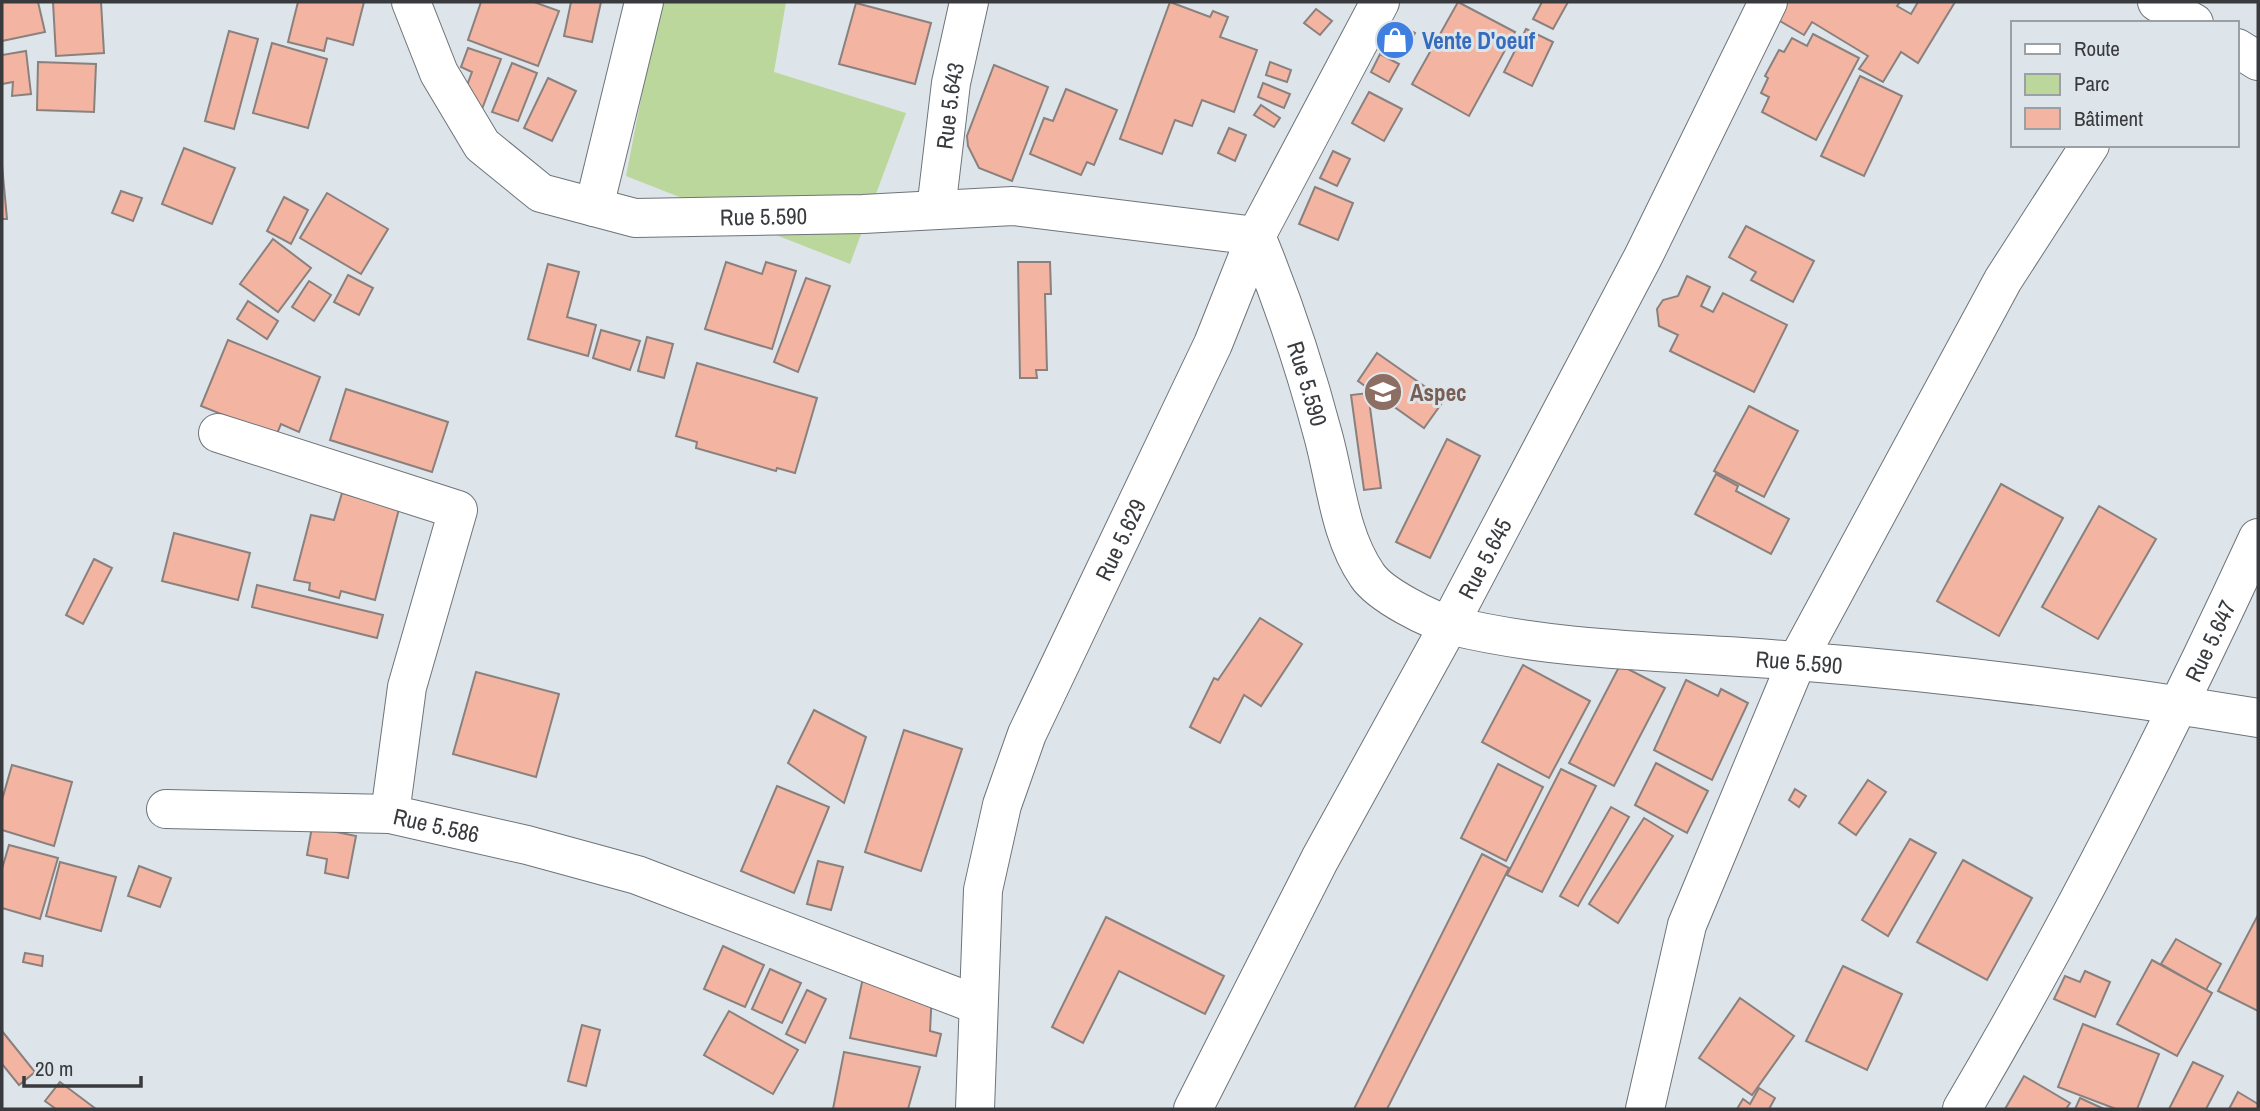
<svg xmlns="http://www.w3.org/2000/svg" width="2260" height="1111" viewBox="0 0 2260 1111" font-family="'Archivo Narrow',sans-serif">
<rect width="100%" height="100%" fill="#dde4ea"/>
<path fill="#bbd79c" d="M660,2H786L774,72L906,113L850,264L626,176Z"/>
<g fill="#f3b5a2" stroke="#8a817e" stroke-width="2">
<path d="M2,2H38L45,32L2,41Z"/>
<path d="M53,2H101L104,53L56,56Z"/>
<path d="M298,2H364L353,45L327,38L324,51L288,42Z"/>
<path d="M481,2H534L559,11L538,66L468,40Z"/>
<path d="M571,2H601L592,42L564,36Z"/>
<path d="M1170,2L1210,17L1213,11L1228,17L1220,37L1257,50L1234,112L1202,100L1192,126L1175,120L1162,154L1120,139Z"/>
<path d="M1458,2L1515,32L1469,116L1412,84Z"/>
<path d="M1542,2H1568L1553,29L1533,19Z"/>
<path d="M1782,2H1900L1897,6L1911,14L1918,2H1955L1918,63L1901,52L1883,82L1859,69L1868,56L1812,22L1804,35L1773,17Z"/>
<path d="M856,3L931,23L915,84L839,64Z"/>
<path d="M1316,9L1332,21L1320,35L1304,23Z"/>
<path d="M1397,24L1415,33L1406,51L1387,42Z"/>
<path d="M1526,29L1553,42L1532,86L1504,72Z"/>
<path d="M229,31L258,39L234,129L205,121Z"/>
<path d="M1813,34L1859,58L1816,140L1762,112L1769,97L1761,93L1768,78L1765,76L1779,50L1784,52L1792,38L1807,46Z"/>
<path d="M272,43L327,59L308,128L253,113Z"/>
<path d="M468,48L501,59L482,109L461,101L472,72L461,67Z"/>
<path d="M26,51L31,94L12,96L13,82L2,84V55Z"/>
<path d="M1380,54L1399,64L1389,82L1371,72Z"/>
<path d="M38,62L96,64L94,112L37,110Z"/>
<path d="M1270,62L1291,70L1287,82L1266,75Z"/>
<path d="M512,63L537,73L518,121L492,112Z"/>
<path d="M994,65L1048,87L1012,181L979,168L968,146L967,136Z"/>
<path d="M1860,76L1902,96L1864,176L1821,156Z"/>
<path d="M548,78L576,91L552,141L524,128Z"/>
<path d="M1263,83L1290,94L1284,108L1258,97Z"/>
<path d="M1066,89L1117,110L1094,165L1087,162L1081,175L1030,154L1044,118L1053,121Z"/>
<path d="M1369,92L1402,109L1384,141L1352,123Z"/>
<path d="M1261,105L1280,118L1274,127L1254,115Z"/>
<path d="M1229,128L1246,135L1235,161L1218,153Z"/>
<path d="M184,148L235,168L212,224L162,204Z"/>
<path d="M1333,151L1350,159L1337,186L1320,178Z"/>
<path d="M2,165L7,219H2Z"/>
<path d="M1315,187L1353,203L1338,240L1299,224Z"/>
<path d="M121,191L142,198L133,221L112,213Z"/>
<path d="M327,193L388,229L361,274L300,238Z"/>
<path d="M284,197L308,210L291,244L267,231Z"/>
<path d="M1746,226L1814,261L1793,302L1751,280L1756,272L1729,257Z"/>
<path d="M273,239L311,268L278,312L240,284Z"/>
<path d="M726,262L762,274L766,262L796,271L772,349L705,329Z"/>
<path d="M1018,262H1050L1051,294H1045L1047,370H1036L1037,378H1020Z"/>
<path d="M548,264L579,272L567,317L596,325L588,356L528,339Z"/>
<path d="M348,275L373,288L359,315L334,302Z"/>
<path d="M1687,276L1710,287L1701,306L1713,312L1723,293L1787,325L1754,392L1670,351L1678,335L1659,326L1657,309L1663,300L1678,296Z"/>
<path d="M806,278L830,286L798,372L774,362Z"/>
<path d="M309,281L331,295L314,321L292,307Z"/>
<path d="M248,301L278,321L267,339L237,319Z"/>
<path d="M601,330L640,341L630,370L593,358Z"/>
<path d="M647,337L673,344L664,378L638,371Z"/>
<path d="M228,340L320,377L299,432L281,424L276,436L201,406Z"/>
<path d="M1377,353L1444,400L1424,428L1358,381Z"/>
<path d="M697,363L817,398L795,473L777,468L776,471L696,448L697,442L676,436Z"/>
<path d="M346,389L448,422L432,472L330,440Z"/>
<path d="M1368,393L1381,488L1364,490L1351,395Z"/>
<path d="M1749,406L1798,431L1764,497L1714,471Z"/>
<path d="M1447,439L1480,456L1430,558L1396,542Z"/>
<path d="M1716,474L1738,486L1736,491L1789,519L1771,554L1695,514Z"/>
<path d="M2001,484L2063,518L1999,636L1937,601Z"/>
<path d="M342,493L399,509L375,600L341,591L339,598L309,590L310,583L294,580L311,515L334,520Z"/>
<path d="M2099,506L2156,539L2098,639L2042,607Z"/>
<path d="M174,533L250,553L238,600L162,581Z"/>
<path d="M94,559L112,568L83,624L66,615Z"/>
<path d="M257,585L383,615L377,638L252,607Z"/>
<path d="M1260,618L1302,644L1261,706L1244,695L1220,743L1190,727L1214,678L1218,680Z"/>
<path d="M1523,665L1590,701L1549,778L1482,742Z"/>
<path d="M1620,665L1665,688L1614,786L1569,763Z"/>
<path d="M476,672L559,694L536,777L453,754Z"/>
<path d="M1686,680L1718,696L1721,689L1748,703L1712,780L1654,750Z"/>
<path d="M814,710L866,737L844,803L788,763Z"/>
<path d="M904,730L962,749L921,871L865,852Z"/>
<path d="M1656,763L1708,791L1687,833L1635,805Z"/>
<path d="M1498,764L1543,787L1506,861L1461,838Z"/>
<path d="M12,765L72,782L54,846L2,830V800Z"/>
<path d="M1561,769L1596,786L1542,892L1507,875Z"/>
<path d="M1868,780L1886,792L1856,835L1839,823Z"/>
<path d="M777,786L829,807L794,893L741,871Z"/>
<path d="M1795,789L1806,796L1799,807L1789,800Z"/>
<path d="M1611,807L1629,817L1578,906L1560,896Z"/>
<path d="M1644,818L1673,836L1618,923L1589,904Z"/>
<path d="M312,827L356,836L348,878L325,873L327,859L307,855Z"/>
<path d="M1910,839L1936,853L1888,936L1862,920Z"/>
<path d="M9,845L58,858L40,919L2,908V869Z"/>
<path d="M1482,854L1509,868L1387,1109H1354Z"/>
<path d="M1963,860L2032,898L1987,980L1917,942Z"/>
<path d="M818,861L843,867L831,910L807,904Z"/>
<path d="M60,862L116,877L101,931L46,916Z"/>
<path d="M139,866L171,878L160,907L128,896Z"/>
<path d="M2258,915V1011L2218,991Z"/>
<path d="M1106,917L1224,976L1205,1014L1119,971L1083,1043L1052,1027Z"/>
<path d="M2176,939L2221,964L2206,990L2161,964Z"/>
<path d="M723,946L764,965L745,1007L704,989Z"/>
<path d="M25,953L43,956L42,966L23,962Z"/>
<path d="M2152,960L2212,993L2177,1056L2117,1024Z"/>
<path d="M866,964L932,992L930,1031L941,1034L936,1056L850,1038Z"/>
<path d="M1843,966L1902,994L1867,1070L1806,1041Z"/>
<path d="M770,969L801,983L782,1023L752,1009Z"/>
<path d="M2085,971L2110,982L2095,1017L2054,999L2065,976L2080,982Z"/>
<path d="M807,990L826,999L805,1043L786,1034Z"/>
<path d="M1740,998L1794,1036L1752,1095L1699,1058Z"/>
<path d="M729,1011L798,1050L773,1094L704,1055Z"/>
<path d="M2083,1024L2159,1054L2137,1109H2116L2058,1087Z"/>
<path d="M582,1025L600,1030L586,1086L568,1081Z"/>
<path d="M2,1031L35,1072L19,1085L2,1064Z"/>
<path d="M844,1052L920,1067L908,1109H833Z"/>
<path d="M2193,1062L2223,1076L2206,1109H2169Z"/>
<path d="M2024,1076L2070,1103L2066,1109H2005Z"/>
<path d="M60,1082L96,1109H56L45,1101Z"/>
<path d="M1759,1088L1775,1098L1769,1109H1737L1743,1099L1750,1104Z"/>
<path d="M2238,1092L2258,1104V1109H2229Z"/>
<path d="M2080,1098L2104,1109H2075Z"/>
</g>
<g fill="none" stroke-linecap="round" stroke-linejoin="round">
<g stroke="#6e7479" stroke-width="40">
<g id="minor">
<path id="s1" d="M411,2L439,73L482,145L541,193L635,218L863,214L1013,206L1256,236C1283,301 1305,367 1323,435C1336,482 1339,534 1367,575C1380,595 1430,620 1453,626C1566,653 1681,651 1796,661C1950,673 2105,693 2258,718"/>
<path d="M2157,2L2194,23"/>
<path d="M2237,48L2258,61"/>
<path d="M594,207L644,2"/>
<path id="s2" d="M936,210L951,83L969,2"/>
<path id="s3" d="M218,433L458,510L407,687L390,814L527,845L637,875L978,1005"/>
<path d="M166,809L390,814"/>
<path id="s4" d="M975,1109L983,890L1002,805L1027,734L1213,344L1256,236L1380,2"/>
<path id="s5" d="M1193,1109L1320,859L1449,625L1643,257L1768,2"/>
<path d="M1645,1109L1687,925L1797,661L2003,280L2090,145"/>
<path id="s6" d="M1962,1109C2071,924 2168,733 2258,538"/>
</g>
</g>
<use href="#minor" stroke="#fff" stroke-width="38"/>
</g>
<defs>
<g id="shop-disc" transform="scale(2.0125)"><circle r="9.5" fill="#3f7fe0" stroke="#dde4ea"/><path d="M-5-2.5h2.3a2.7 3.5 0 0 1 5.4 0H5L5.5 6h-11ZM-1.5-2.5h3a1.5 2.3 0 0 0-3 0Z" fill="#fff"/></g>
<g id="school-disc" transform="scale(2.0125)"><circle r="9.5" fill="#8d6e63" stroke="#dde4ea"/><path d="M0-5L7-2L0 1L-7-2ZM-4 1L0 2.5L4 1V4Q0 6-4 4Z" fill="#fff"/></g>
</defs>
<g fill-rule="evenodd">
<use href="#shop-disc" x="1395" y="40"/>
<use href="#school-disc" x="1383" y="392"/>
</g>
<g text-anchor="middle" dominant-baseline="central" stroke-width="6" stroke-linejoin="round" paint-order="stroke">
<g font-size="23" font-weight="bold" fill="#366cbe" stroke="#dde4ea" text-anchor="start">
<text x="1422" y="40">Vente D'oeuf</text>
</g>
<g font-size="23" fill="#383a3d" stroke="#dde4ea">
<text stroke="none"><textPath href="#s2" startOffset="105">Rue 5.643</textPath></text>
<text stroke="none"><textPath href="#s1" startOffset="462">Rue 5.590</textPath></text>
<text stroke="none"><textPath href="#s1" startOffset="1113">Rue 5.590</textPath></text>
<text stroke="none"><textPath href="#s4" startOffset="597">Rue 5.629</textPath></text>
<text stroke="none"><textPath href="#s5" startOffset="623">Rue 5.645</textPath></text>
<text stroke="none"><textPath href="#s6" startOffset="530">Rue 5.647</textPath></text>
<text stroke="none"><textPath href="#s1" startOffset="1764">Rue 5.590</textPath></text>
<text stroke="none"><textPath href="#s3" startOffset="612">Rue 5.586</textPath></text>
</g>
<g font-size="23" font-weight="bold" fill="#785e54" stroke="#dde4ea" text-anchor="start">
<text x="1410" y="392">Aspec</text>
</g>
</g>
<rect width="2260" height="1111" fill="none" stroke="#383a3d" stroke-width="7"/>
<rect x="2011" y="21" width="228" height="126" fill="#dde4ea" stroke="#9ba0a5" stroke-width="2"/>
<rect x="2025" y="44" width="35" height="10" fill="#ffffff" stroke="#9ba0a5" stroke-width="2"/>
<text x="2074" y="56" font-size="21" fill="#383a3d">Route</text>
<rect x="2025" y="74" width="35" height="21" fill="#bbd79c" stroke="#9ba0a5" stroke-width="2"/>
<text x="2074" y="91" font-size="21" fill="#383a3d">Parc</text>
<rect x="2025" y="108" width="35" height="21" fill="#f3b5a2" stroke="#9ba0a5" stroke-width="2"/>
<text x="2074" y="126" font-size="21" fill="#383a3d">Bâtiment</text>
<path d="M24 1076v10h117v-10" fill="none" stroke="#383a3d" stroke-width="3.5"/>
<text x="35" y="1076" font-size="21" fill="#383a3d" stroke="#dde4ea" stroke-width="5" paint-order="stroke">20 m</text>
</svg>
